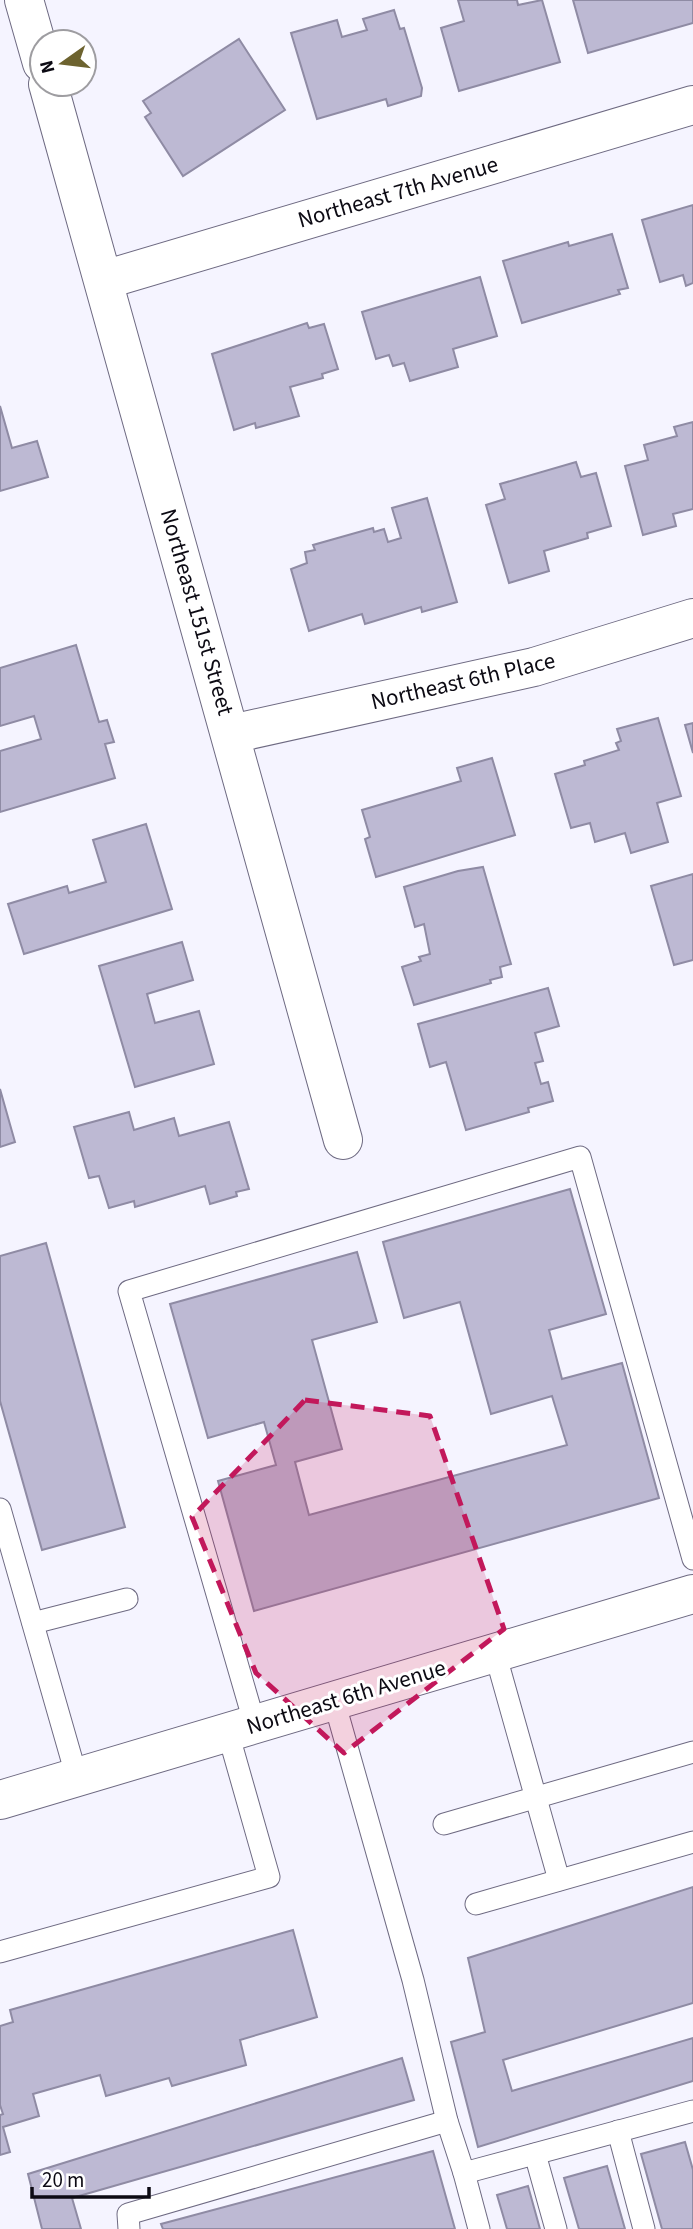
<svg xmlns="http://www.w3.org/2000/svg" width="693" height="2229" viewBox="0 0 693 2229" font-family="'Source Sans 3',sans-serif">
<rect width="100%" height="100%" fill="#f5f4ff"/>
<g fill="#bdb9d3" stroke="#8f8ba4" stroke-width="2">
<path d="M458,0H517L518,5L542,0L560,62L459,91L441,28L464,21Z"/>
<path d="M573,0H693V23L588,53Z"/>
<path d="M394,10L400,29L404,28L422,88L421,96L388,106L386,99L317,119L291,33L337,20L342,37L367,30L363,19Z"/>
<path d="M239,39L285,110L183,176L145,117L151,113L143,101Z"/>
<path d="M693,205V283L686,286L683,275L660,282L642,220Z"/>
<path d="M612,234L628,288L618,290L620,294L522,323L503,261L568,242L569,246Z"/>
<path d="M480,277L497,336L453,349L458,367L410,381L404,363L393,366L389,355L376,359L362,312Z"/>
<path d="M307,323L309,328L324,324L338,369L322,374L323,378L290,387L299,416L256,428L255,423L234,430L212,354Z"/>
<path d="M0,406L12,448L37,441L48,477L0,491Z"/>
<path d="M693,422V509L673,514L676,526L643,535L625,466L648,460L644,445L677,436L674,427Z"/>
<path d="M576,462L581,477L596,473L611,526L587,533L588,538L544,551L549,571L509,583L486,505L505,499L500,484Z"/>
<path d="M427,498L457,602L422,612L421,607L365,624L362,614L309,631L291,569L307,563L305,552L315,550L313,545L373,528L374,532L384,529L388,542L401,538L392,508Z"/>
<path d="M76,645L99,722L107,720L114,742L105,744L115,778L0,812V751L41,739L34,716L0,726V668Z"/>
<path d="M658,718L681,796L657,803L668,842L631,853L625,833L595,842L590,823L571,828L555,774L585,765L584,761L619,750L616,743L621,741L617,729Z"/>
<path d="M693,723V753L685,725Z"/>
<path d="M492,758L515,835L376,877L365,839L370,837L362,810L461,781L457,768Z"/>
<path d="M146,824L172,909L24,954L8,904L67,886L69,893L106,882L93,840Z"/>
<path d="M483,867L511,964L500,967L502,977L490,980L491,983L414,1005L402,967L421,961L419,957L430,954L424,924L415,927L404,887L458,871Z"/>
<path d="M693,874V960L674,965L651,886Z"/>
<path d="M182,942L193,980L147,994L155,1023L199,1011L214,1064L135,1087L99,966Z"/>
<path d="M548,988L559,1026L535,1033L543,1061L535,1063L541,1084L548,1082L553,1101L528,1108L529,1112L466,1130L446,1062L430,1067L418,1024Z"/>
<path d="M0,1089L15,1142L0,1147Z"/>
<path d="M129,1112L134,1130L174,1118L179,1136L229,1122L249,1189L236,1192L237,1196L210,1204L205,1186L135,1207L134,1201L109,1208L99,1176L89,1178L74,1127Z"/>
<path d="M570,1189L606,1314L549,1330L562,1379L622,1363L659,1498L254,1611L218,1481L276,1465L264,1422L208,1438L170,1304L357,1252L377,1322L312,1340L342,1449L295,1462L309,1515L567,1445L552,1396L491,1414L460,1302L404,1318L383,1242Z"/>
<path d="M46,1243L125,1527L42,1550L0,1401V1256Z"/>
<path d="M693,1887V2003L503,2060L512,2091L693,2038V2081L478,2147L451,2042L485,2032L468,1958Z"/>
<path d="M293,1930L317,2017L240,2040L246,2065L172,2086L169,2078L106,2096L100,2075L33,2094L39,2116L3,2127L10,2152L0,2155V2115L3,2114L0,2105V2026L13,2022L10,2010Z"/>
<path d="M402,2058L414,2100L72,2198L81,2229H42L28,2174Z"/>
<path d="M685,2142L693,2170V2229H662L641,2154Z"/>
<path d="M433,2151L455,2229H163L161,2224Z"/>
<path d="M607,2166L625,2229H579L564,2178Z"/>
<path d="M528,2186L540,2229H507L497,2195Z"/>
</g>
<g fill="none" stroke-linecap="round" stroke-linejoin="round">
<g stroke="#6e6a82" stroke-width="23">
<g id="lane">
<path d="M0,1509L77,1778"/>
<path d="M33,1623L127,1599"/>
<path d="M495,1653L559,1880"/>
<path d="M334,1701L413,1980L447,2121L464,2173L693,2111"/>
<path d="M255,1725L129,1291L580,1157L693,1559"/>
<path d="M444,1824L693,1752"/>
<path d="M476,1904L693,1842"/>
<path d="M0,1952L269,1877L228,1733"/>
<path d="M618,2131L644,2229"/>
<path d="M535,2154L556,2229"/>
<path d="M464,2173L479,2229"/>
<path d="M129,2229L128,2214L447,2121"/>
</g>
</g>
<g stroke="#6e6a82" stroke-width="40">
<g id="street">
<path d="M24,0L42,63"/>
<path d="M48,84L343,1140"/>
<path d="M104,280L693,105"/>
<path d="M231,734L534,667L693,618"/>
</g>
</g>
<g stroke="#6e6a82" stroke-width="40">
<path id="secondary" d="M0,1800L693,1594"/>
</g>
<use href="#lane" stroke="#fff" stroke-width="21"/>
<use href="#street" stroke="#fff" stroke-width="38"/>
<use href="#secondary" stroke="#fff" stroke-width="38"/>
</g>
<path fill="#c2185b" fill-opacity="0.2" stroke="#c2185b" stroke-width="5" stroke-dasharray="14 9" stroke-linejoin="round" d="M305,1400L430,1416L504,1629L344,1753L256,1673L192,1517Z"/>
<g text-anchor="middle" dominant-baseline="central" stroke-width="6" stroke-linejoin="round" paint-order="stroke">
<g font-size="23" fill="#0c0a13" stroke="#fff">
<text transform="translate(398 192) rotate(-16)">Northeast 7th Avenue</text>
<text transform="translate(197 612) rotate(74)">Northeast 151st Street</text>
<text transform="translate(463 681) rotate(-13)">Northeast 6th Place</text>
<text transform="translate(346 1697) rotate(-17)">Northeast 6th Avenue</text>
</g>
</g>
<g transform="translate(63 63) rotate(256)"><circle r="33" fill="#ffffff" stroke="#9e9da1" stroke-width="2"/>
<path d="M0-5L12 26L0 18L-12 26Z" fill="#6d632f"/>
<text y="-10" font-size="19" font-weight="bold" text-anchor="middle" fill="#0c0a13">N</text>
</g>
<path d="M32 2187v10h117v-10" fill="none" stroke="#0c0a13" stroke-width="3.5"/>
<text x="42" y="2187" font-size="21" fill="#0c0a13" stroke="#ffffff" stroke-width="5" paint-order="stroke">20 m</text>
</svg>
